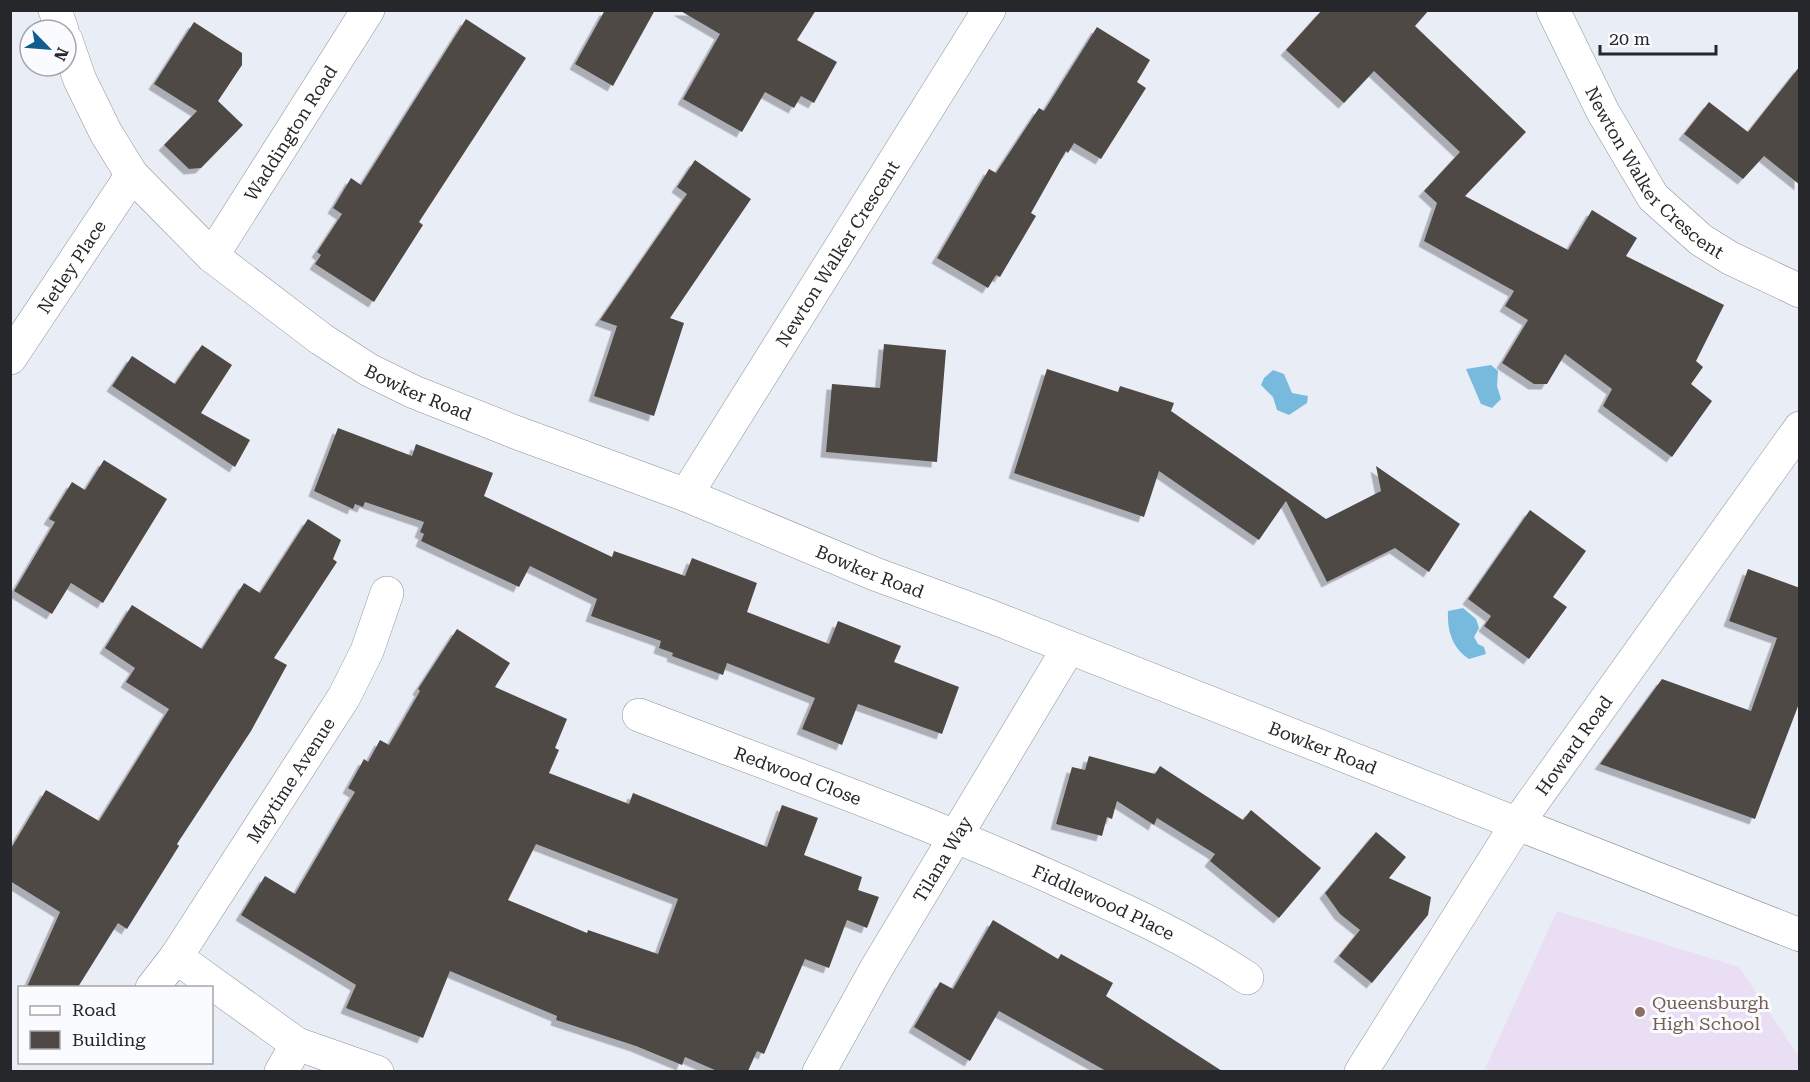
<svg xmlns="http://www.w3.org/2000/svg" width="1810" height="1082" viewBox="0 0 1810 1082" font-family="'Roboto Serif',serif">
<defs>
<filter id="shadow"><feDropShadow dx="-5.5" dy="5.5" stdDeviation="0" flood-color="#0004"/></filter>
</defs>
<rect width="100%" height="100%" fill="#e9edf6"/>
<path fill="#e9def3" d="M1557,911L1739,967L1799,1057V1071H1484Z"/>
<g fill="#78bade">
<path d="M1491,365L1498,371L1497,386L1501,399L1492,408L1481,404L1466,369Z"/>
<path d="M1273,370L1284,374L1292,393L1308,396L1307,403L1289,415L1277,410L1273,397L1261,385L1264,378Z"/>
<path d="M1463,608L1476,619L1479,628L1474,637L1478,644L1484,647L1486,654L1469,659C1452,648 1447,630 1448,611Z"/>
</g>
<g fill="#504845" fill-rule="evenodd" filter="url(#shadow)">
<path d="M605,10H655L613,86L575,64Z"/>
<path d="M679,10H816L797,40L837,62L814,103L801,96L794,108L765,92L742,132L683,99L720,34Z"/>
<path d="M1322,10H1429L1415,26L1526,132L1465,196L1568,250L1592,210L1637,238L1626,256L1724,305L1696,361L1703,367L1691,384L1712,401L1672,457L1603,406L1612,389L1565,354L1547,384H1534L1502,363L1528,320L1505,306L1514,291L1424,241L1437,203L1424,191L1460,152L1374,71L1344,103L1286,50Z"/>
<path d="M466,19L526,58L419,222L423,225L374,302L315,264L321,255L317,252L342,214L333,208L351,178L361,185Z"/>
<path d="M194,22L242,53V65L218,101L243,125L201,168L189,169L164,145L197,111L154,84Z"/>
<path d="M1097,27L1150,60L1137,82L1146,88L1101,159L1074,143L1068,153L1066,151L1031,213L1036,216L1000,277L996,275L988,288L937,258L989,169L996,173L1039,108L1044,111Z"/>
<path d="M1800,66V185L1764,156L1743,179L1684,134L1709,102L1748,132Z"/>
<path d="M695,160L751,199L670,318L684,323L654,416L594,396L617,326L600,320L687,194L677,187Z"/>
<path d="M884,344L946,350L937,462L826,452L832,384L880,388Z"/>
<path d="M202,345L232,365L201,413L250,440L235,467L112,386L132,356L175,384Z"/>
<path d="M1047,369L1118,392L1120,386L1174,403L1171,411L1326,519L1381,491L1376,466L1460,524L1429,572L1395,548L1327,582L1286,501L1259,540L1159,471L1144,517L1014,473Z"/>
<path d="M338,428L412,456L416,444L493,473L484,496L612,557L614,551L685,576L692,558L757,583L747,612L829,644L838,621L901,646L894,662L959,687L942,734L858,704L842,745L802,729L815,698L727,663L723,675L672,656L673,653L659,648L661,641L591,616L597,599L530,566L519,587L421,541L424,534L420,532L424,522L365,502L363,507L355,504L353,509L314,491Z"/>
<path d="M104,460L167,499L103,603L71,583L52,614L14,591L55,522L49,519L72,482L85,490Z"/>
<path d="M1530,510L1586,551L1553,597L1567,607L1529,659L1484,626L1491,616L1468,599Z"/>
<path d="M308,519L341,540L333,559L337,562L274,658L287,665L251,731L177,844L179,846L127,929L118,923L78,987H27L60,912L10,881V850L46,790L99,821L169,709L126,682L135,668L105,648L132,605L202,649L244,583L260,593Z"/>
<path d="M1748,569L1800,588V701L1755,819L1600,764L1662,679L1751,711L1777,638L1729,621Z"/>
<path d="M457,629L510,663L495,687L567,719L555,748L559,750L549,773L629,804L633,793L767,847L782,805L818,818L804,855L862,877L858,890L879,897L867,928L847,920L829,968L805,959L764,1054L757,1051L748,1071H717L685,1057L682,1065L636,1046L556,1020L557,1016L450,971L423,1038L346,1008L356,985L241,915L265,876L295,894L355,792L348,788L364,759L368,762L380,740L389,745L420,691L418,689ZM536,844L678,899L658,954L588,930L587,933L508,900Z"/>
<path d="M1089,756L1155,774L1160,766L1243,820L1251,810L1321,868L1279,918L1210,861L1215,854L1157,818L1154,825L1117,801L1112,819L1107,817L1102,836L1056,824L1072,767L1085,770Z"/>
<path d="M1376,832L1406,857L1389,878L1431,897L1428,915L1372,983L1339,956L1360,930L1340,914L1325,893Z"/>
<path d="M993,920L1058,959L1061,954L1113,983L1106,996L1222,1071H1106L999,1011L970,1061L914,1027L940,982L953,989Z"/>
</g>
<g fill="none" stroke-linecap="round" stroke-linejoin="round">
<g stroke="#8e929a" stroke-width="34">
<g id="minor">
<path d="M55,10L62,30"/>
<path id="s1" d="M1553,10L1603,112L1653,197L1701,240L1730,258L1800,291"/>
<path id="s2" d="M66,40L80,80L106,133L132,175L212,256L321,339L369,370L414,392L515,432L686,495L875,574L992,617L1800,935"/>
<path id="s3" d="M212,256L368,10"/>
<path id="s4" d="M10,358L132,175"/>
<path id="s5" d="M686,495L989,10"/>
<path id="s6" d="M639,715C778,768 918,818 1053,878C1120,908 1186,937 1247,978"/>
<path d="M176,957L297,1044L377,1072"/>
<path id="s7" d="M152,988L176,957L344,697L367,651L387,593"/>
<path d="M281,1072L297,1044"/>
<path id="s8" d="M819,1072L876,969L1068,649"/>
<path id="s9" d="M1361,1072L1517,824L1800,428"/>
</g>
</g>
<use href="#minor" stroke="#fff" stroke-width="33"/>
</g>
<circle fill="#8d6e63" stroke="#f9fbfe" stroke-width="2" cx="1640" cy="1012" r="6"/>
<g text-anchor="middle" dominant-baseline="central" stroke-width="6" stroke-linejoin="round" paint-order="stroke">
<g font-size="18" fill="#26272a" stroke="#f9fbfe">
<text stroke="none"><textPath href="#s3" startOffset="146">Waddington Road</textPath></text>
<text stroke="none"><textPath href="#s1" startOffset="194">Newton Walker Crescent</textPath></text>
<text stroke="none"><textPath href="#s5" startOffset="285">Newton Walker Crescent</textPath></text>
<text stroke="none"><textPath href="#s4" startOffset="110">Netley Place</textPath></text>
<text stroke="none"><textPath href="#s2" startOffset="513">Bowker Road</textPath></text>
<text stroke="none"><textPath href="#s2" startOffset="999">Bowker Road</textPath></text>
<text stroke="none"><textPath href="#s9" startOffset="390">Howard Road</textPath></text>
<text stroke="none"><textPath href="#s2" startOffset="1485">Bowker Road</textPath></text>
<text stroke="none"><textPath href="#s6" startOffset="170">Redwood Close</textPath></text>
<text stroke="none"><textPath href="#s7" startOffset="250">Maytime Avenue</textPath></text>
<text stroke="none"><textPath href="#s8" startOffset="246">Tilana Way</textPath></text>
<text stroke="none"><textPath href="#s6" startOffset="501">Fiddlewood Place</textPath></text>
</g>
<g font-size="18" fill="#785e54" stroke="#f9fbfe" text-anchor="start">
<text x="1652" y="1002">Queensburgh<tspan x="1652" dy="21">High School</tspan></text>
</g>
</g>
<rect width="1810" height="1082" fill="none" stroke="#26272a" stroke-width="24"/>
<rect x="18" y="986" width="195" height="78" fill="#f9fbfe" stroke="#a5a6a9" stroke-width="1.5"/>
<rect x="30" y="1006" width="30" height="9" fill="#ffffff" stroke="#a5a6a9" stroke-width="1.5"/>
<text x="72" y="1016" font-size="18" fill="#26272a">Road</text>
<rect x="30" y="1031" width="30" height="18" fill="#504845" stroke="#a5a6a9" stroke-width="1.5"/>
<text x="72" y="1046" font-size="18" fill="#26272a">Building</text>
<g transform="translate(48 48) rotate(115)"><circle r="28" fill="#f9fbfe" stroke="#a5a6a9" stroke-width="1.5"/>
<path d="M0-4.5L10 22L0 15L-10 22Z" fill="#115b8e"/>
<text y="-9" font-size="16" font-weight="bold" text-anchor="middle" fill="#26272a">N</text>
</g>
<path d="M1600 45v9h116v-9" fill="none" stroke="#26272a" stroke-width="3"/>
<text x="1609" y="45" font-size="18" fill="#26272a" stroke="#f9fbfe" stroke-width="4.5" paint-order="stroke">20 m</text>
</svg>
